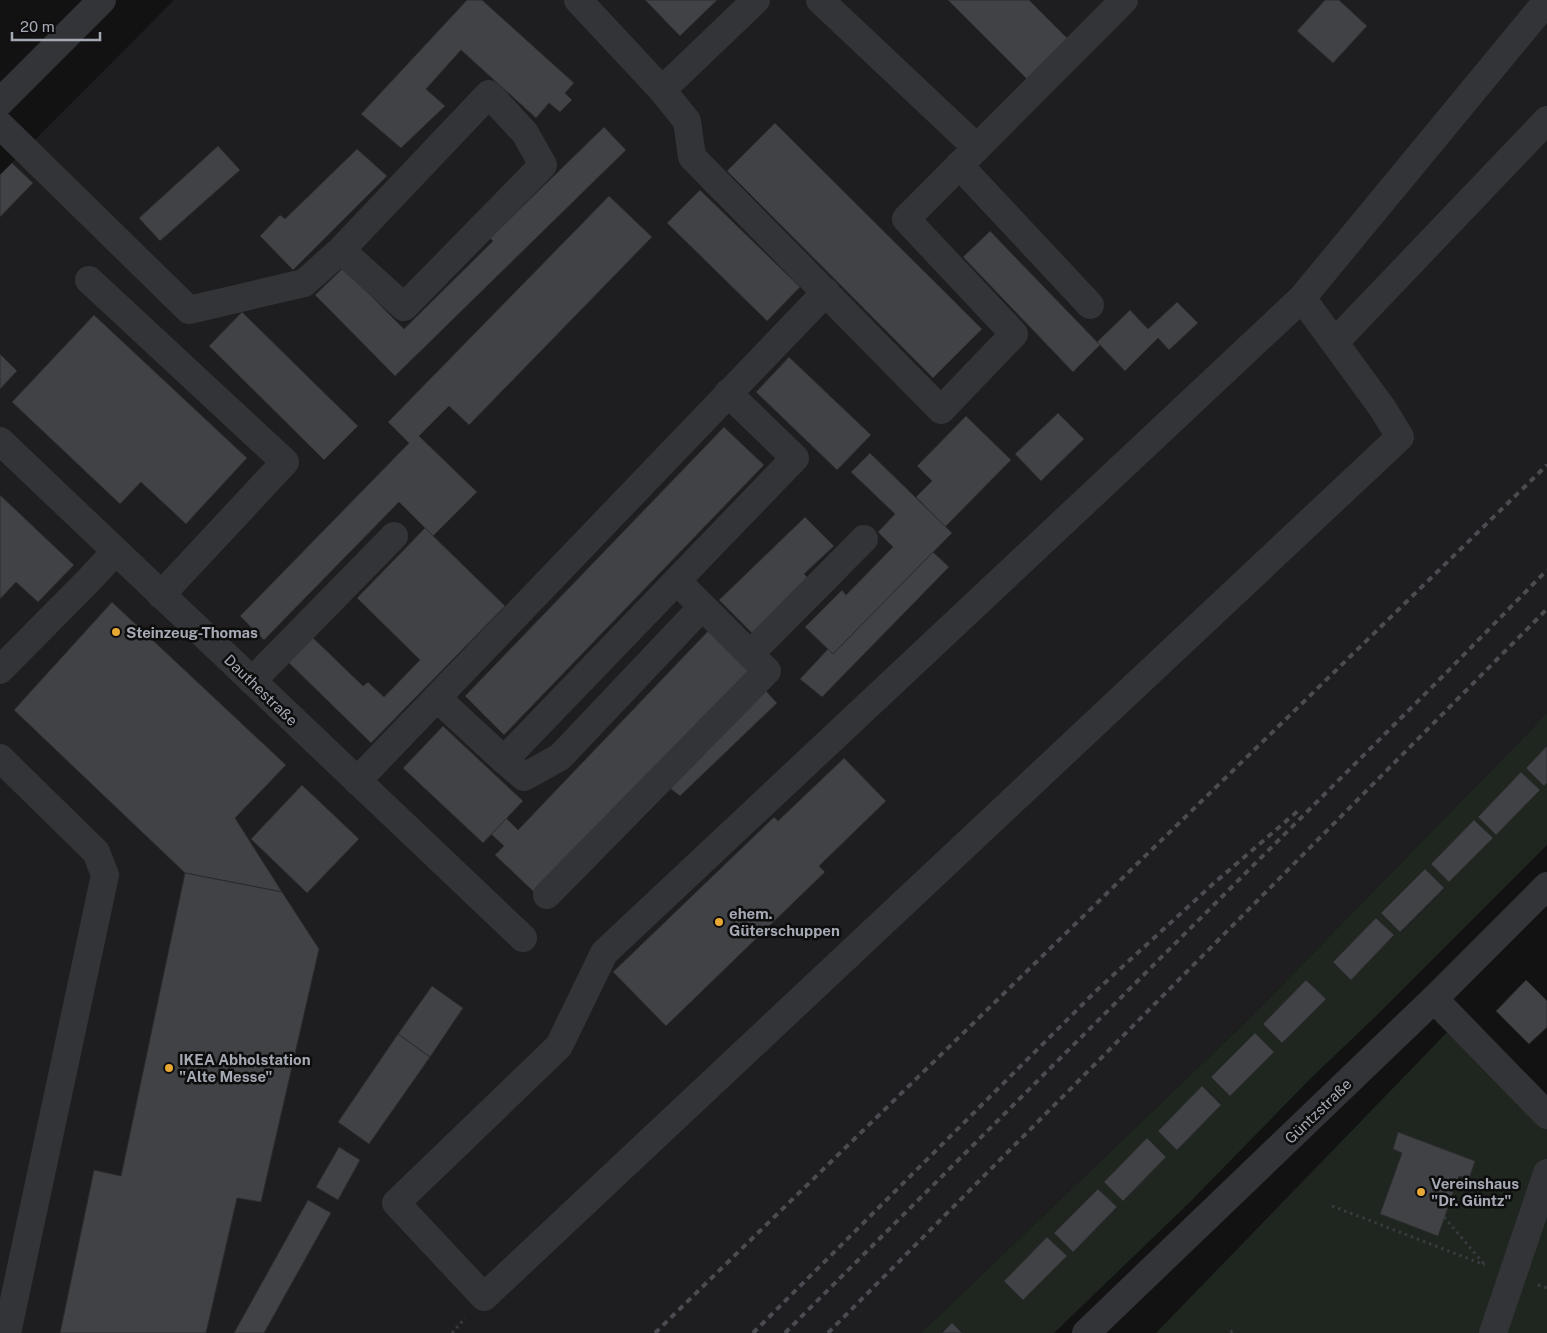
<svg xmlns="http://www.w3.org/2000/svg" width="1547" height="1333" viewBox="0 0 1547 1333" font-family="'Public Sans',sans-serif">
<rect width="100%" height="100%" fill="#121213"/>
<path fill="#1e1e20" d="M174,0H1547V713L1253,1015L921,1333H0V175Z"/>
<g fill="#1e261f">
<path d="M1547,713V845L1375,1017L1311,1078L1189,1203L1054,1333H921L1253,1015Z"/>
<path d="M1457,1022L1547,1100V1333H1156Z"/>
</g>
<g fill="#414246" stroke="#2c2c2f">
<path d="M467,0H482L574,83L565,93L572,100L560,112L549,103L536,118L461,50L426,89L445,106L401,148L361,114Z"/>
<path d="M645,0H717L680,36Z"/>
<path d="M948,0H1029L1068,39L1028,80Z"/>
<path d="M1325,0H1339L1367,26L1333,63L1297,31Z"/>
<path d="M775,123L982,329L933,378L727,171Z"/>
<path d="M604,127L626,150L395,376L315,295L343,268L404,329L493,241L490,238Z"/>
<path d="M218,146L240,170L160,241L139,218Z"/>
<path d="M357,149L387,176L293,270L260,236L280,215L285,219Z"/>
<path d="M12,163L33,183L0,217V175Z"/>
<path d="M700,190L800,287L767,321L667,223Z"/>
<path d="M609,196L652,237L469,425L449,406L419,436L477,492L433,536L399,502L264,640L240,616L409,443L388,422Z"/>
<path d="M990,231L1100,345L1073,372L963,257Z"/>
<path d="M1177,302L1198,323L1169,350L1158,338L1125,371L1097,342L1130,310L1148,329Z"/>
<path d="M242,312L358,426L324,460L209,346Z"/>
<path d="M94,315L247,458L186,524L141,482L120,504L12,402Z"/>
<path d="M0,354L17,371L0,389Z"/>
<path d="M789,357L871,435L837,470L756,392Z"/>
<path d="M1058,413L1084,439L1041,481L1015,454Z"/>
<path d="M966,416L1011,460L945,527L916,497L932,481L917,466Z"/>
<path d="M724,427L764,465L504,735L465,696Z"/>
<path d="M870,453L952,533L833,654L805,627L842,590L846,595L893,547L878,532L895,514L851,472Z"/>
<path d="M0,495L74,565L38,602L16,582L0,599Z"/>
<path d="M805,517L834,546L804,574L808,578L752,633L719,600Z"/>
<path d="M425,528L505,606L371,743L285,659L309,634L363,686L368,682L384,697L420,660L357,598Z"/>
<path d="M933,552L949,567L822,697L800,679L828,649L833,654Z"/>
<path d="M112,602L286,765L235,818L282,892L185,873L14,710Z"/>
<path d="M711,628L752,667L535,893L495,855L504,846L491,834L506,818L518,830Z"/>
<path d="M766,691L777,703L680,796L666,785Z"/>
<path d="M443,726L523,801L483,843L403,768Z"/>
<path d="M1547,746V783L1544,786L1526,768Z"/>
<path d="M844,758L886,801L819,866L825,872L666,1026L613,972L774,817L778,821Z"/>
<path d="M1521,772L1540,790L1496,835L1478,817Z"/>
<path d="M302,785L359,839L307,893L251,839Z"/>
<path d="M1474,820L1493,838L1449,882L1431,864Z"/>
<path d="M1425,869L1444,888L1400,932L1381,913Z"/>
<path d="M185,873L282,892L319,949L261,1202L237,1198L206,1333H60L94,1170L121,1176Z"/>
<path d="M1376,918L1394,935L1351,980L1333,962Z"/>
<path d="M1306,980L1326,999L1282,1043L1263,1024Z"/>
<path d="M1526,980L1547,1001V1027L1529,1044L1496,1011Z"/>
<path d="M432,986L463,1008L430,1057L398,1034Z"/>
<path d="M1255,1033L1274,1052L1230,1096L1211,1077Z"/>
<path d="M398,1034L430,1057L369,1144L338,1122Z"/>
<path d="M1202,1086L1221,1105L1177,1150L1158,1131Z"/>
<path d="M1398,1132L1475,1161L1469,1179L1459,1176L1438,1236L1380,1214L1402,1153L1393,1149Z"/>
<path d="M1147,1138L1166,1157L1123,1201L1104,1182Z"/>
<path d="M339,1147L360,1160L338,1200L316,1187Z"/>
<path d="M1098,1189L1117,1207L1073,1252L1054,1233Z"/>
<path d="M308,1200L331,1213L264,1333H234Z"/>
<path d="M1047,1237L1067,1256L1023,1300L1004,1281Z"/>
<path d="M952,1323L962,1333H942Z"/>
</g>
<g fill="none" stroke-linecap="round" stroke-linejoin="round">
<g stroke="#393b3f" stroke-width="3" stroke-dasharray="2.5 4" stroke-linecap="butt">
<path d="M1332,1206L1485,1265"/>
<path d="M1444,1217L1484,1264"/>
<path d="M1538,1285L1547,1288"/>
<path d="M452,1333L465,1318"/>
<path d="M1231,1333L1232,1331L1236,1333"/>
</g>
<g stroke="#333438" stroke-width="28">
<path d="M578,0L662,90L687,121L692,157L941,410L1014,334L906,219L1124,0"/>
<path d="M820,0L977,148"/>
<path d="M662,90L756,0"/>
<path d="M0,102L102,0"/>
<path d="M0,125L189,310L304,283L341,250L489,94L525,133L543,165L404,307L341,250"/>
<path d="M959,165L1090,305"/>
<path d="M89,280L285,462L161,595"/>
<path d="M1302,298L1383,409L1400,437L484,1297L396,1203L559,1046L604,953L1302,298L1547,1"/>
<path d="M1335,342L1547,120"/>
<path d="M0,441L523,938"/>
<path d="M750,654L864,539"/>
<path d="M0,670L89,580L116,551"/>
<path d="M252,681L394,536"/>
<path d="M437,698L504,760L795,458L728,393"/>
<path d="M0,758L96,852L105,875L7,1333"/>
<path d="M504,760L524,777L560,757L702,607"/>
<path d="M357,781L826,292"/>
<path d="M547,895L767,671L677,581"/>
<path d="M1434,999L1547,1115"/>
<path d="M1086,1333L1434,999L1547,886"/>
<path d="M1493,1333L1547,1173"/>
</g>
<g stroke="#4a4c51" stroke-width="4" stroke-dasharray="6 5" stroke-linecap="butt">
<path d="M655,1333L1547,465"/>
<path d="M753,1333L1098,989L1213,884L1299,810"/>
<path d="M785,1333L1443,676L1547,570"/>
<path d="M828,1333L1547,609"/>
</g>
</g>
<g fill="#e8a834" stroke="#0d0d0e" stroke-width="2">
<circle cx="116" cy="632" r="5"/>
<circle cx="719" cy="922" r="5"/>
<circle cx="169" cy="1068" r="5"/>
<circle cx="1421" cy="1192" r="5"/>
</g>
<g text-anchor="middle" dominant-baseline="central" stroke-width="5" stroke-linejoin="round" paint-order="stroke">
<g font-size="15" font-weight="bold" fill="#a4a9b3" stroke="#0d0d0e" text-anchor="start">
<text x="126" y="632">Steinzeug-Thomas</text>
<text x="729" y="913">ehem.<tspan x="729" dy="17">Güterschuppen</tspan></text>
<text x="179" y="1059">IKEA Abholstation<tspan x="179" dy="17">"Alte Messe"</tspan></text>
<text x="1431" y="1183">Vereinshaus<tspan x="1431" dy="17">"Dr. Güntz"</tspan></text>
</g>
<g font-size="15" fill="#a4a9b3" stroke="#0d0d0e">
<text transform="translate(261 690) rotate(44)">Dauthestraße</text>
<text transform="translate(1318 1111) rotate(-44)">Güntzstraße</text>
</g>
</g>
<path d="M12 32v8h88v-8" fill="none" stroke="#a4a9b3" stroke-width="2.5"/>
<text x="20" y="32" font-size="15" fill="#a4a9b3" stroke="#0d0d0e" stroke-width="4" paint-order="stroke">20 m</text>
</svg>
